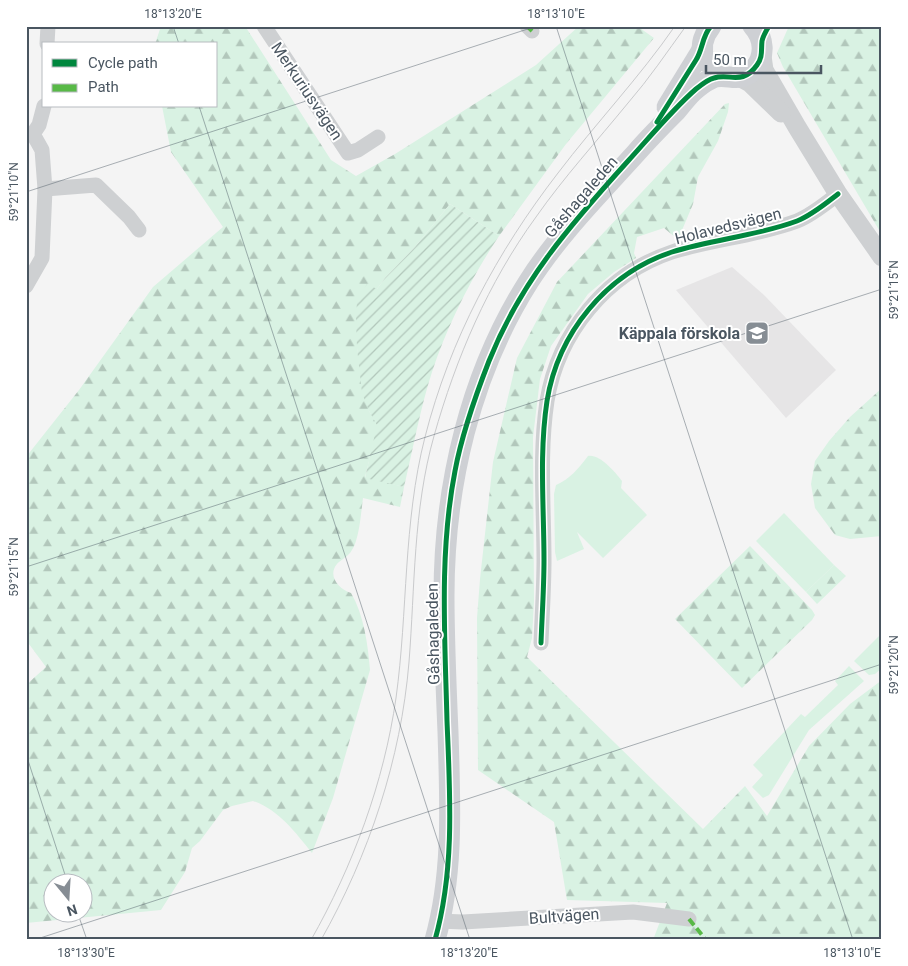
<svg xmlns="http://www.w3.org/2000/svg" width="908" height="966" viewBox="0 0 908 966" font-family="Roboto,sans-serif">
<defs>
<pattern id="forest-firs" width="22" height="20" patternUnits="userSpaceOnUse" patternTransform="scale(1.25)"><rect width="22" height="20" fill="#d9f2e3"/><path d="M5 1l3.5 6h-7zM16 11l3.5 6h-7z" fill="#b2c7bb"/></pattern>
<pattern id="garden-furrows" width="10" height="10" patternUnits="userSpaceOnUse" patternTransform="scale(1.25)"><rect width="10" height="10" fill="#d9f2e3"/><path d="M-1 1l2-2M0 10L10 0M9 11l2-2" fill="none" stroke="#b2c7bb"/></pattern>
</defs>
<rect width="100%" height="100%" fill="#f4f4f4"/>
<path fill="#e6e5e6" d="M732,267L765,296L836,370L786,418L676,290Z"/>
<g fill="#d9f2e3">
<path d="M588,456C600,454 615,472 622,481L621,488L647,515L603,558L577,532L584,549L557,561L555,552L554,494L556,485C570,479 578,469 588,456Z"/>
<path d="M784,513L834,565L806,592L756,541Z"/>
<path d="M882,633V668L875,674L869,675L854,661Z"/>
<path d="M849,666L864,681L809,730L769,795L763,798L752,787L763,775L753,765L801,714L805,717L838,685L835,681Z"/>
</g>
<g fill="url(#forest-firs)" fill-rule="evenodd">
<path d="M161,26H245L331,160L356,176L395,154L536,65L579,26H637L654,38L566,144L499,236L450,204L415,247L385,278L377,289L357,348L369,411L378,425L365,477L404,487L400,507L363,498C361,513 360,530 355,544C349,558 345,556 337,564C327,576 339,589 351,593C364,615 368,645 370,670L333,798L312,853C295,832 279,810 253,801L232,806L223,810L200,841L192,848L185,872L161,910L26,923V685L46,667L26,640V457L79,390L153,287L223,227L171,152L162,106H216V44H155ZM52,884H82V914H52Z"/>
<path d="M789,26H882V235L783,67L777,53Z"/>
<path d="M729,103L728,112L718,141L698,177L693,204L680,235L676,238L664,228L637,237L634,253L636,258L614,272L588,294L551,346L540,379L533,437L534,601L532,638L527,657L703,829L745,786L767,816L809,746L850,704L882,680V940H653L667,903L567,900L554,822L478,770L477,618L480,579L493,462L517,358L557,282L725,104Z"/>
<path d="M882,388V536L850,539L835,535L815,508L811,484L815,461L829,441L850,417Z"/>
<path d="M750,546L812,610L815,615L812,620L742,688L675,619Z"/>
<path d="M834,565L846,576L817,604L806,592Z"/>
</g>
<path fill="url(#garden-furrows)" d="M450,204L499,236C471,278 448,324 432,372C420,409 413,449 404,487L365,478L377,425L369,411L362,393L357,348L356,321L357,300L367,284L377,289L385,278L415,247Z"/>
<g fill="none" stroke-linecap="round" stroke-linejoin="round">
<g stroke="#ced0d2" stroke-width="15">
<path d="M264,26L348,153L358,150L378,137"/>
<path d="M527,26L532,31"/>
<path d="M47,44L48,26"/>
<path d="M45,189L96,185L129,217L139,230"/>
<path d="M26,286L42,258L45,189L42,150L33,134L39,125L44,106"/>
<path d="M541,643C542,616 544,588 544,560C544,507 539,454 547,401C558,333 606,274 672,252C713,239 757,236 797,221C812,215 825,204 838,194"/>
<path d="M439,921L463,922L633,912L689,919"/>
</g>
<g stroke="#ced0d2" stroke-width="19">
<path d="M762,56L764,70L797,127L838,194L882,257"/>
<path d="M739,77L750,83L781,113"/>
</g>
<g stroke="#ced0d4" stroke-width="21">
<path d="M705,61C700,49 702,37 711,26"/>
<path d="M667,107L702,50"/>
<path d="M435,940C454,873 450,801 448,732C446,686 444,641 444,596C444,486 470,374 529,281C559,234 599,194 636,153C649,138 662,125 676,111C683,103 689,94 697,88C702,84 710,79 715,77C730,74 740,84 754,69C766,56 764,38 753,26"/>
</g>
<g stroke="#c9cacc" stroke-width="1">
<path d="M311,940C353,866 384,782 396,698C408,611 403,523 425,437C450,339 497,252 558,173C596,123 639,78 675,26"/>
<path d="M321,940C369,855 401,759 409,662C415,587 413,510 434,436C456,358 488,283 536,217C564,177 597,141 628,103C649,79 667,52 686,26"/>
</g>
<g stroke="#58b947" stroke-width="4" stroke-dasharray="8 4" stroke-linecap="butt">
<path d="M527,26L532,31"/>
<path d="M689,919L706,940"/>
</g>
<g stroke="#fff" stroke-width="8">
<g id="cycleway">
<path d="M657,122L696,60C703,49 702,36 711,26"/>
<path d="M541,643C542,616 544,588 544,560C544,507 539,454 547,401C558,333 606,274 672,252C713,239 757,236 797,221C812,215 825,204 838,194"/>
<path d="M435,940C455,869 450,794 447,721C445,638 439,553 455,471C462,433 475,397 489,361C521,281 571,224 628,161C649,138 673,109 696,89C701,85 709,79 714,78C730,73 742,86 757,65C763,57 761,50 762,41C763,36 766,31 769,26"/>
</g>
</g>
<use href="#cycleway" stroke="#00873e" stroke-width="5"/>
</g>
<path fill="none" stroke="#4a5661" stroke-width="1" stroke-opacity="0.45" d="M173,26L179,44M556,26L853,940M199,106L470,940M26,192L537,26M26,567L882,289M26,754L68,884M78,914L87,940M34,940L882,664"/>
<defs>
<g id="school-square" transform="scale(1.25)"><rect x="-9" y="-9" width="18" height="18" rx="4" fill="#868d94" stroke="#fff"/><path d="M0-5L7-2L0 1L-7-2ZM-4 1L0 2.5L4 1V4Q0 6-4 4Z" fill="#fff"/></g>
</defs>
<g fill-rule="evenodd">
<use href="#school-square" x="757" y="333"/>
</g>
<g text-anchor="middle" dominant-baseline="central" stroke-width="4" stroke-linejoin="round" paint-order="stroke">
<g font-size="16" fill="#4a5661" stroke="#fff">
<text transform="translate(307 91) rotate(56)">Merkuriusvägen</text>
<text transform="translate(581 197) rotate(-49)">Gåshagaleden</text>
<text transform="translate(728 226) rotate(-14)">Holavedsvägen</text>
<text transform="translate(433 634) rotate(-91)">Gåshagaleden</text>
<text transform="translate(564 916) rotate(-4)">Bultvägen</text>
</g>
<g font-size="16" font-weight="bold" fill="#4a5661" stroke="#fff" text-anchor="end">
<text x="740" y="333">Käppala förskola</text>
</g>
</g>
<rect width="908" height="966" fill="none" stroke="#ffffff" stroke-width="55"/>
<rect x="42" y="42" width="175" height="65" fill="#ffffff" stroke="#b7bbc0"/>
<rect x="52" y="59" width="25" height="8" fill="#00873e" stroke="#b7bbc0"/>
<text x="88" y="68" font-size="15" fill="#4a5661">Cycle path</text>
<rect x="52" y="84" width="25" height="8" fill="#58b947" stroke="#b7bbc0"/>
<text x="88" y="92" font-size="15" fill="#4a5661">Path</text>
<g transform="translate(68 898) rotate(162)"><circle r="24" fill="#ffffff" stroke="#b7bbc0"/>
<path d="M0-4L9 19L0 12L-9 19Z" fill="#868d94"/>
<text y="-8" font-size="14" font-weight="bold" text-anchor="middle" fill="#4a5661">N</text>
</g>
<path d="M706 65v8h115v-8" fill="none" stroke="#4a5661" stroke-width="2.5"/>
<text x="713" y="65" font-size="15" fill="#4a5661" stroke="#ffffff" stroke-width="4" paint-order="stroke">50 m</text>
<rect x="28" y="28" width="852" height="910" fill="none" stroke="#4a5661" stroke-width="2"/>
<g font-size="12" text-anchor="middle" fill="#4a5661">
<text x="173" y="18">18°13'20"E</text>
<text x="556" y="18">18°13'10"E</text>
<text transform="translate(14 192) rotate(-90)" y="4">59°21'10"N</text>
<text transform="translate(894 290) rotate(-90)" y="4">59°21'15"N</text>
<text transform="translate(14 567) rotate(-90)" y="4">59°21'15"N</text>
<text transform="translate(894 665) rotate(-90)" y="4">59°21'20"N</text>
<text x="86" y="957">18°13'30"E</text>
<text x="469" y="957">18°13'20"E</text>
<text x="852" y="957">18°13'10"E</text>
</g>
</svg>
